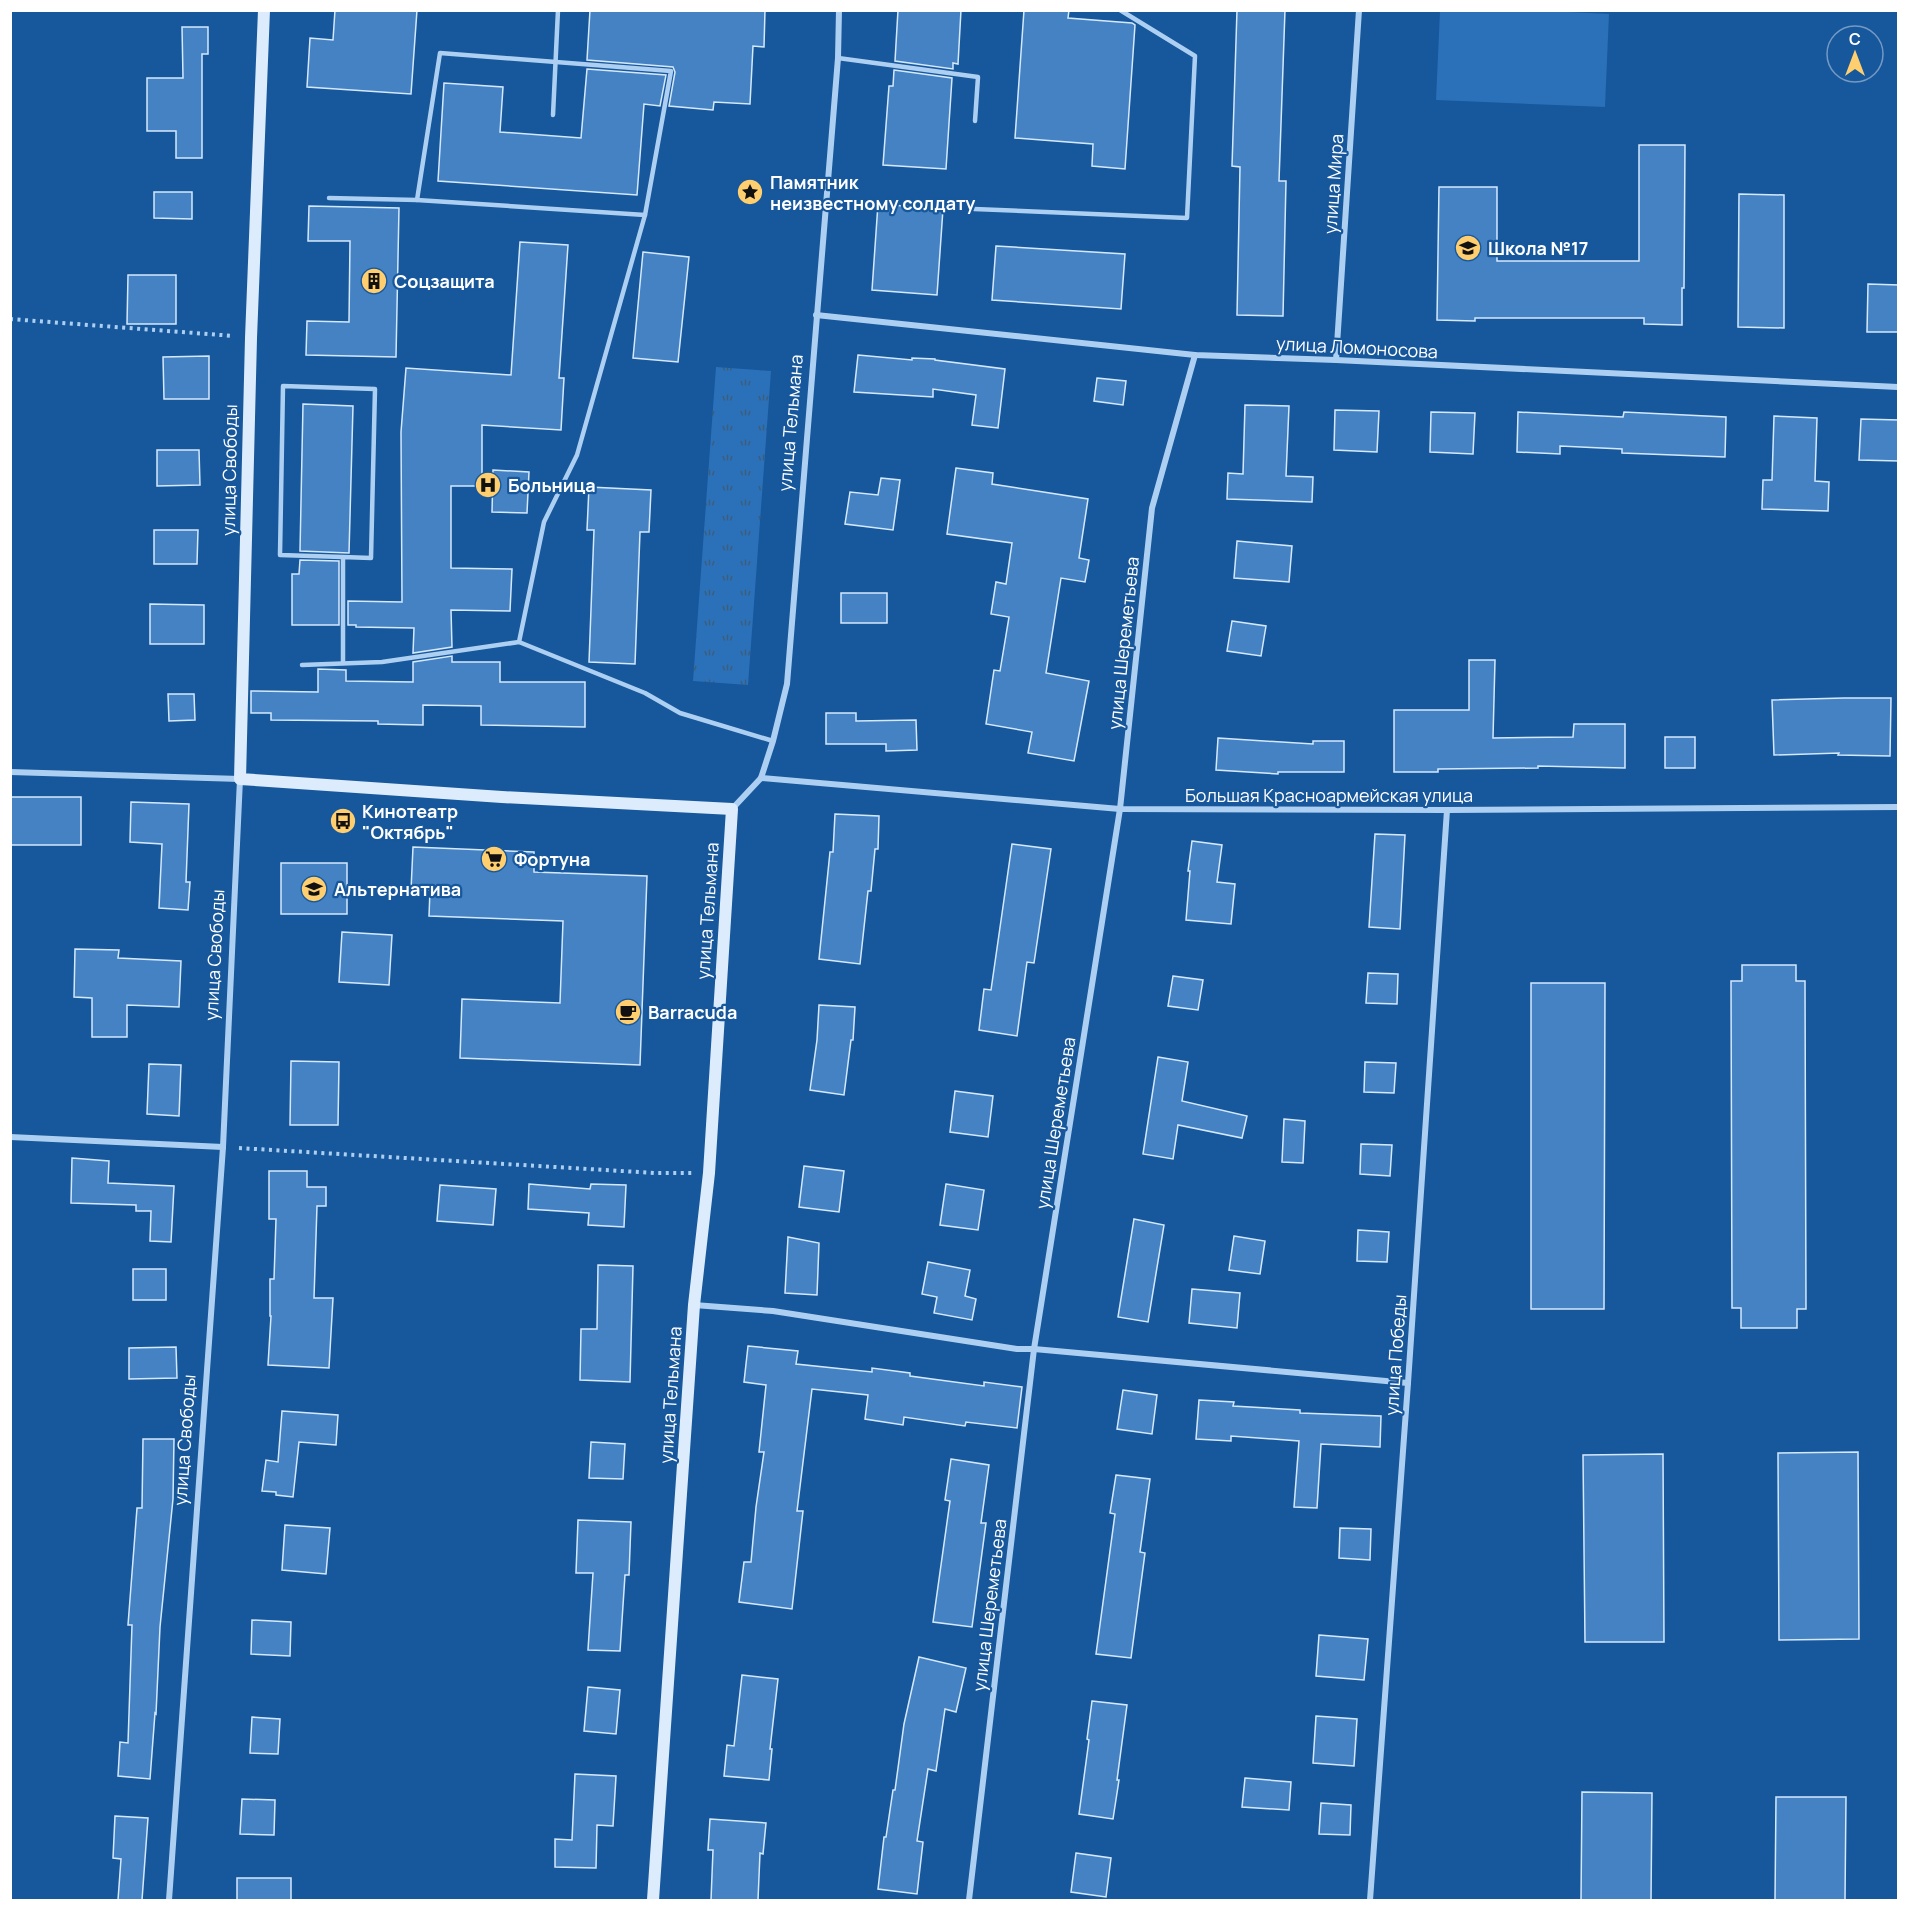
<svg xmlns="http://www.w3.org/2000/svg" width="1909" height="1911" viewBox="0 0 1909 1911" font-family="Manrope,sans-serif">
<defs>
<pattern id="grass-tufts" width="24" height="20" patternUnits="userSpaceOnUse" patternTransform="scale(1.5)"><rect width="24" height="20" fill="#2a71b9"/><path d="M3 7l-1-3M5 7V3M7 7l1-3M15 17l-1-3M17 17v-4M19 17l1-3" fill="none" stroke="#3d5d7d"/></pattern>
</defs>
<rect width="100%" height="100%" fill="#17579c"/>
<path fill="url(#grass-tufts)" d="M716,367L771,371L748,685L693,681Z"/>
<path fill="#2a71b9" d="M1529,10L1609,14L1605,107L1436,100L1440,11Z"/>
<g fill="#4482c4" stroke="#d5e9fc" stroke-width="1.5">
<path d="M335,10H417L411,94L307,87L310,38L333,40Z"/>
<path d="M590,10H765L764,47L753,46L750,104L714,102L713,110L669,106L675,72L673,67L587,60Z"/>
<path d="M898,10H961L958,64L953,63V69L895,61Z"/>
<path d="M1024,10H1069L1068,18L1132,23L1135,25L1125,169L1092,166L1093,144L1015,138Z"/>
<path d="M1237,10H1285L1279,181H1286L1283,316L1237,315L1240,167L1232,166Z"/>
<path d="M182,27H208V54H202V158H176V131H147V78H183Z"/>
<path d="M587,69L666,75L660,106L644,104L637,195L438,181L444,83L503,87L500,132L581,138Z"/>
<path d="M894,70L952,78L946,169L883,165L889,86H893Z"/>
<path d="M1639,145H1685L1684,288H1682V325L1644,324V318H1475V321L1437,320L1439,187H1497V261H1639Z"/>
<path d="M154,192H192V219L154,218Z"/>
<path d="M1739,194L1784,195V328L1738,327Z"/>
<path d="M878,204L943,209L937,295L872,290Z"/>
<path d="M309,206L399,208L396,357L306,355L307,321L349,322L350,241H308Z"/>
<path d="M520,242L568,245L559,378H564L561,430L482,425V486H451V568L512,569L510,611L451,610L452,647L413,653L414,628L356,627V625H348V601L402,602L401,432L406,368L511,375Z"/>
<path d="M996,246L1125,254L1121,309L992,300Z"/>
<path d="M643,252L689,257L678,362L633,358Z"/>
<path d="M128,275H176V324H127Z"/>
<path d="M1868,284L1899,285V332H1867Z"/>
<path d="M858,355L912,360V358L935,359V360L1005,369L998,428L972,425L976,395L933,389V397L854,392Z"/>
<path d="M209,356V399H164L163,357Z"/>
<path d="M1097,378L1126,381L1123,405L1094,401Z"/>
<path d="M303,404L353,406L349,553L300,551Z"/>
<path d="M1245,405L1289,406L1286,476L1313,477L1312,502L1227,499L1228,473L1243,474Z"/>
<path d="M1335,410L1379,411L1377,452L1334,450Z"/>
<path d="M1431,412L1475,413L1473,454L1430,452Z"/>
<path d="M1518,412L1623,417L1624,412L1726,417L1725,457L1622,453V449L1560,446V454L1517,452Z"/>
<path d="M1774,416L1817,418L1815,481L1829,482L1828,511L1762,509L1763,480H1772Z"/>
<path d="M1861,419L1899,420V461L1859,460Z"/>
<path d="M157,450H199L200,485L157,486Z"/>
<path d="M956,468L993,473L992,484L1088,499L1079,558L1089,560L1085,582L1061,578L1046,673L1089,681L1074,761L1028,753L1032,732L986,724L994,670L1000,671L1009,617L991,614L996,582L1006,584L1012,543L947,534Z"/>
<path d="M493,470L529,472L527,513L492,512Z"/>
<path d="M881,478L900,480L893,530L845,524L850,492L878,495Z"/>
<path d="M589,487L651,490L649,532H640L635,664L589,662L594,530H587Z"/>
<path d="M154,530H198L197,564H154Z"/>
<path d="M1237,541L1292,546L1289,582L1234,578Z"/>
<path d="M300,560L339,561V625H292V574H299Z"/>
<rect x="841" y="593" width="46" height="30"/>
<path d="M150,604L204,605V644H150Z"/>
<path d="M1232,621L1266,626L1261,656L1227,651Z"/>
<path d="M452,656V662H500V682H585V727L481,725V706L423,705V725L378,724V721L271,720V713H251V691L318,692V669L346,670V681L413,682V662Z"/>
<path d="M1469,660H1495L1493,738L1573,737L1574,724H1625V768L1538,766V768L1438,769V772H1394V710H1469Z"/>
<path d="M168,694H194L195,720L169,721Z"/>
<path d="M1844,698H1891L1890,756L1838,755L1839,753L1774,755L1772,700Z"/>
<path d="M826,713H856V721L916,720L917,750L886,751V744H826Z"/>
<rect x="1665" y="737" width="30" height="31"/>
<path d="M1218,738L1313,744V741H1344V772H1278V774L1216,770Z"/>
<rect x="10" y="797" width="71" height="48"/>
<path d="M131,802L189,804L186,882H190L188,910L159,908L162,844L130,842Z"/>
<path d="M835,814L879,816L878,849H875L871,891H868L860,964L819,959L830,852H833Z"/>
<path d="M1375,834L1405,835L1400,929L1369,927Z"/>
<path d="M1192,841L1222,845L1217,882L1235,884L1231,924L1186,920L1190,871H1188Z"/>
<path d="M1012,844L1051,849L1034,963L1027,962L1017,1036L979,1030L984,989L991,990Z"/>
<path d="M413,847L534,852V872L647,876L640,1065L460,1058L462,999L560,1003L563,921L429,916L430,890H411Z"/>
<rect x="281" y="863" width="66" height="51"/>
<path d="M342,932L392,935L389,985L339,982Z"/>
<path d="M75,949L119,950L118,958L181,961L179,1007L127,1005V1037H92V998L74,997Z"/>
<path d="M1742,965H1796V981H1805L1806,1309H1797V1328H1741V1308H1732L1731,981H1742Z"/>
<path d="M1368,973L1398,974L1397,1004L1366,1003Z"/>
<path d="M1173,976L1203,980L1198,1010L1168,1006Z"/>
<path d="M1531,983H1605L1604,1309H1531Z"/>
<path d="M819,1005L855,1007L853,1040H851L844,1095L810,1090L817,1040Z"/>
<path d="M1158,1057L1188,1062L1182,1101L1247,1116L1242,1138L1178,1125L1173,1159L1143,1154Z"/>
<path d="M291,1061L339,1062L338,1125H290Z"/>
<path d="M1365,1062L1396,1063L1394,1093L1364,1092Z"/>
<path d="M149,1064L181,1065L179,1116L147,1114Z"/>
<path d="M955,1091L993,1096L988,1137L950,1132Z"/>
<path d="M1284,1119L1305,1121L1303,1163L1282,1162Z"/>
<path d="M1361,1144L1392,1145L1390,1176L1360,1174Z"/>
<path d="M72,1158L109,1161L108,1183L174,1186L171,1242L150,1241L151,1211H136V1205L71,1203Z"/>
<path d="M804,1166L844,1171L839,1212L799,1207Z"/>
<path d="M269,1171H307V1187H326V1206H317L314,1298H333L329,1368L268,1365L271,1316H270V1279H274L276,1219H269Z"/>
<path d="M529,1184L590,1189L591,1184L626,1185L624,1227L588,1225L589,1213L528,1209Z"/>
<path d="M946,1184L984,1190L978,1230L940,1225Z"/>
<path d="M440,1185L496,1189L493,1225L437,1221Z"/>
<path d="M1134,1219L1164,1225L1148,1322L1118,1317Z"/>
<path d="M1358,1230L1389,1232L1387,1262L1357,1261Z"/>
<path d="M1234,1236L1265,1241L1260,1274L1229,1270Z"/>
<path d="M788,1237L819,1243L817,1295L785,1293Z"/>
<path d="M928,1262L970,1270L965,1296L976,1299L972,1320L934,1313L937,1297L922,1294Z"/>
<path d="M598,1265L633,1266L630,1382L580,1380L581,1329H597Z"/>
<rect x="133" y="1269" width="33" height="31"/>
<path d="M1192,1289L1240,1293L1237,1328L1189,1323Z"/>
<path d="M748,1346L798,1351L796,1364L872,1372V1368L910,1373V1376L984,1386V1382L1022,1387L1017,1428L966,1422L965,1426L904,1417L903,1425L865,1419L868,1395L812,1389L797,1511H803L792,1609L739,1602L744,1562H751L756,1507L764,1452H759L766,1385L744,1382Z"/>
<path d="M176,1347L177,1378L129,1379V1348Z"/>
<path d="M1123,1390L1157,1395L1152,1434L1117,1429Z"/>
<path d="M1199,1400L1234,1402L1233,1406L1300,1410V1413L1381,1416L1380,1447L1321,1444L1317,1508L1294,1507L1299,1441L1231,1436V1441L1196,1439Z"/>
<path d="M282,1411L338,1415L336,1445L299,1442L293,1497L276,1495V1492L262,1491L266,1460L278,1462Z"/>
<path d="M143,1439H174L173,1499L160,1627L156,1714L155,1713L150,1779L118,1776L120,1742L128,1743L132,1625H128L137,1508H142Z"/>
<path d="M591,1442L625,1444L623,1479L589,1478Z"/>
<path d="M1858,1452L1859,1639L1779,1640L1778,1453Z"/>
<path d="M1663,1454L1664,1642H1585L1583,1455Z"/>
<path d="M951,1459L989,1465L981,1523H986L972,1627L933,1622L950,1501L945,1500Z"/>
<path d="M1116,1475L1150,1479L1140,1552L1145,1553L1131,1658L1096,1654L1115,1514L1110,1513Z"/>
<path d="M578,1520L631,1522L629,1575H625L620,1651L588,1650L593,1573H576Z"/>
<path d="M285,1525L330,1528L326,1574L282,1570Z"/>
<path d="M1340,1528L1371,1529L1370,1560L1339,1558Z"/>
<path d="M252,1620L291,1622L290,1656L251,1654Z"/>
<path d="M1319,1635L1368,1639L1364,1680L1316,1676Z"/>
<path d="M919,1657L966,1668L956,1712L945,1709L936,1771L928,1769L917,1841L923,1842L917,1894L878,1889L884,1837H886L893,1790H895L904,1724Z"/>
<path d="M742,1675L778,1679L770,1749H772L769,1780L724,1776L727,1745L734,1746Z"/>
<path d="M588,1687L620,1690L616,1734L584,1731Z"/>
<path d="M1092,1701L1127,1705L1117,1780H1119L1113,1819L1079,1814L1089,1740L1087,1739Z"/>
<path d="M1316,1716L1357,1719L1354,1766L1313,1763Z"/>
<path d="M252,1717L280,1719L278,1754L250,1753Z"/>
<path d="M575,1774L616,1776L613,1826L597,1825L596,1868L555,1867V1839L572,1840Z"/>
<path d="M1245,1778L1291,1782L1289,1810L1242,1807Z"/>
<path d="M1582,1792L1652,1793L1651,1900H1581Z"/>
<path d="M1776,1797H1846L1845,1900H1775Z"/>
<path d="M242,1799L275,1800L274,1835L240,1834Z"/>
<path d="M1321,1803L1351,1805L1350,1835L1319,1834Z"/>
<path d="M115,1816L148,1818L142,1900H118L121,1859L113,1858Z"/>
<path d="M710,1819L766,1823L763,1854L760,1853L758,1900H711L713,1850H708Z"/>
<path d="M1076,1853L1111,1858L1106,1897L1071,1892Z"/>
<rect x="237" y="1878" width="54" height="22"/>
</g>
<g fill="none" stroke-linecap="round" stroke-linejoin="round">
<g stroke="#add0f2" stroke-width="4" stroke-dasharray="3 4.5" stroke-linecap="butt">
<path d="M10,319L234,336"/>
<path d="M239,1148L655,1173H693"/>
</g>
<g stroke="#add0f2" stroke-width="4.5">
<path d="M838,58L978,77L975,121"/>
<path d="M553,115L558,10"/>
<path d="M329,198L417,200L645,215"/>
<path d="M974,209L1187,218L1195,56L1120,10"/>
<path d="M519,642L645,693L680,713L773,741"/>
<path d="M343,663V557L371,558L375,389L283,386L280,555L343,557"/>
<path d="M302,665L382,662L519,642L544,522L577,455L645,215L671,71L440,53L417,200"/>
</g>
<g stroke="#add0f2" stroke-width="6">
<path d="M816,315L1195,355L1336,360L1898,387"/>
<path d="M1336,360L1359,10"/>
<path d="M10,772L240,779L223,1147L169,1900"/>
<path d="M761,778L1120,809L1447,810L1898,807"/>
<path d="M732,809L761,778L773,741L787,684L838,58L839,10"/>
<path d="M10,1137L223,1147"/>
<path d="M694,1305L773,1311L1017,1349H1034L1408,1383"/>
<path d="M969,1900L1034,1349L1120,809L1152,508L1195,355"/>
<path d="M1370,1900L1408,1383L1447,810"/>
</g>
<path stroke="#dcecfc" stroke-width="12" d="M264,10L251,338L240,779L502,797L732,809L709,1173L694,1305L653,1900"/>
</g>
<defs>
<g id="sight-disc" transform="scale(1.35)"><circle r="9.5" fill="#ffcf6f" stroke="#17579c"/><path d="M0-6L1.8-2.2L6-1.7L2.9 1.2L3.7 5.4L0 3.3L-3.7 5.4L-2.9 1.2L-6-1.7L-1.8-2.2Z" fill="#111"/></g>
<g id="school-disc" transform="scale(1.35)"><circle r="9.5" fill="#ffcf6f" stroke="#17579c"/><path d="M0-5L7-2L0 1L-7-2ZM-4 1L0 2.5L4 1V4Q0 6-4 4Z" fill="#111"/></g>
<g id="building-disc" transform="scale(1.35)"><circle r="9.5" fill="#ffcf6f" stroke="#17579c"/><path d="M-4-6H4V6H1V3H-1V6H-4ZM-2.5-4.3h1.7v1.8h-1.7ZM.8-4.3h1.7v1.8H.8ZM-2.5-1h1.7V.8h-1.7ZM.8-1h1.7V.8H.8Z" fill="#111"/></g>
<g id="hospital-disc" transform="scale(1.35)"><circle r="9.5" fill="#ffcf6f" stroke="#17579c"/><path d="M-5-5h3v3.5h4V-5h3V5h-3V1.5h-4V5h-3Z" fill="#111"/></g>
<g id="bus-disc" transform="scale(1.35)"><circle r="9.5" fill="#ffcf6f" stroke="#17579c"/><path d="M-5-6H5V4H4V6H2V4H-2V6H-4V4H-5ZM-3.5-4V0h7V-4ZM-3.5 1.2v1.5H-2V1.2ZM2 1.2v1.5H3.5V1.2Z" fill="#111"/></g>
<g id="supermarket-disc" transform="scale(1.35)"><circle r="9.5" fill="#ffcf6f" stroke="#17579c"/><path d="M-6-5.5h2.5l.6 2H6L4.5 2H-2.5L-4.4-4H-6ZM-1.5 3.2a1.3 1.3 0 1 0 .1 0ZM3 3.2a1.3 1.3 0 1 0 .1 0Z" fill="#111"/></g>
<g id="cafe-disc" transform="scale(1.35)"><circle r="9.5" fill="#ffcf6f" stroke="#17579c"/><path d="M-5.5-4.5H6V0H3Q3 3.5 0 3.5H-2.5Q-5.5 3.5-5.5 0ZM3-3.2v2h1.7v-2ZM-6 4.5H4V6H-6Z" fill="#111"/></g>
</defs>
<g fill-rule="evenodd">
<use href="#sight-disc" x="750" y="192"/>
<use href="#school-disc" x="1468" y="248"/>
<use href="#building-disc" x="374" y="281"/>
<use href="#hospital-disc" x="488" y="485"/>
<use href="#bus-disc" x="343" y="821"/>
<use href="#supermarket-disc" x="494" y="859"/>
<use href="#school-disc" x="314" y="889"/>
<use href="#cafe-disc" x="628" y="1012"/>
</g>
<g text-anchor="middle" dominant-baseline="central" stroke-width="4.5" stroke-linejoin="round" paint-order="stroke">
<g font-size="18" font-weight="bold" fill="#fff" stroke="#17579c" text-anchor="start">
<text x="770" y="182">Памятник<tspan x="770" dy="21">неизвестному солдату</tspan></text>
<text x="1488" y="248">Школа №17</text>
<text x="394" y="281">Соцзащита</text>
<text x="508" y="485">Больница</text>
<text x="362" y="811">Кинотеатр<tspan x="362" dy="21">"Октябрь"</tspan></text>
<text x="514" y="859">Фортуна</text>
<text x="334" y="889">Альтернатива</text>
<text x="648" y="1012">Barracuda</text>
</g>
<g font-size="18" fill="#fff" stroke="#17579c">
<text transform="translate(1333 184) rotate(-86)">улица Мира</text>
<text transform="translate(1357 347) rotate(3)">улица Ломоносова</text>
<text transform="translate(790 423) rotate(-85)">улица Тельмана</text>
<text transform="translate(229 470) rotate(-89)">улица Свободы</text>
<text transform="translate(1123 643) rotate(-84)">улица Шереметьева</text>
<text x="1329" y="795">Большая Красноармейская улица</text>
<text transform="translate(707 911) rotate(-86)">улица Тельмана</text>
<text transform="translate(214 955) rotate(-87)">улица Свободы</text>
<text transform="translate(1055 1123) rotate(-81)">улица Шереметьева</text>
<text transform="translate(1395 1355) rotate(-86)">улица Победы</text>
<text transform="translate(670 1395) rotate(-86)">улица Тельмана</text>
<text transform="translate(184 1440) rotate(-86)">улица Свободы</text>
<text transform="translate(989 1605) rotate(-83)">улица Шереметьева</text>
</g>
</g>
<rect width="1909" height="1911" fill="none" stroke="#ffffff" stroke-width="24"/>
<g transform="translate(1855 54)"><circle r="28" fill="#17579c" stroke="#749ac4" stroke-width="1.5"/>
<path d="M0-4.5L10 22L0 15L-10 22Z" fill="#ffcf6f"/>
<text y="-9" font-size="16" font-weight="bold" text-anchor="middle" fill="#ffffff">С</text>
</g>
</svg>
